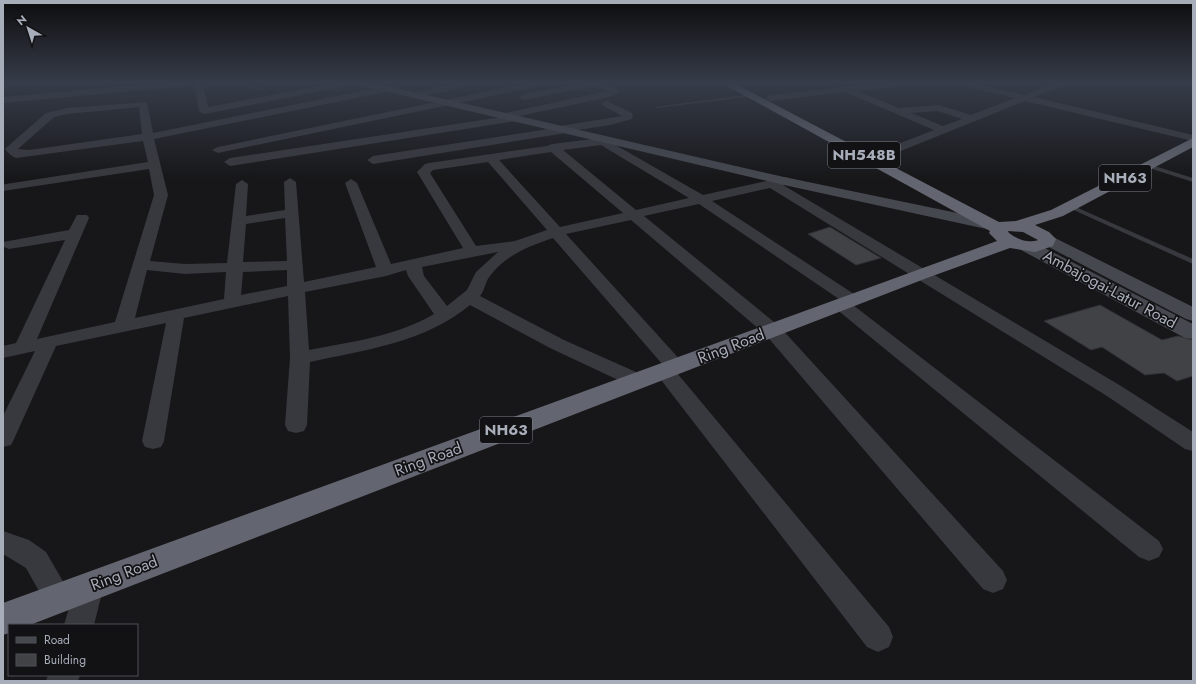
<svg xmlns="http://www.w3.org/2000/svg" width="1196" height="684" viewBox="0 0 1196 684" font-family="Jost,sans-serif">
<rect width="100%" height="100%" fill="#171719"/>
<g fill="#414246" stroke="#313135">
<path d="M830,227L881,258L856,265L808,234Z"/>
<path d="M1100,305L1162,340L1178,336L1193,340V376L1177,381L1164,373L1145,375L1102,347L1091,350L1044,321Z"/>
</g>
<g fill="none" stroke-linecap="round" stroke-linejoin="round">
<g fill="#38393e" fill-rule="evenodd">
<path d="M242,83H247L262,89L258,90Z"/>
<path d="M752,94L754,96L657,108L655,107Z"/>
<path d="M1148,164L1193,178V182L1146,167V165Z"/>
<path d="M1069,204L1193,259V264L1067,207L1066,206Z"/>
</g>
<g fill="#38393e" fill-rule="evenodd">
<path d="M160,83H191L187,86L3,103V97Z"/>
<path d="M194,83H202L208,107L335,83H352L348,86L204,114L199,111Z"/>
<path d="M458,83H473L472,85L414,98L409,95L411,93Z"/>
<path d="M528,83H544L540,86L218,153L212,150L218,147Z"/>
<path d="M583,83H604L620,91L613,96L520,116V120L516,121L230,166L224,162L230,158L502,117V114L506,113L608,91L596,86L524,100L519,97L524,94Z"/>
<path d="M879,83H904L900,86L857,91L899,108L939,105L971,115L1015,98L960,85L959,83H973L1024,95L1054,83H1065L1064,85L1034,97L1193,135V141L1025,101L871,163L865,159L867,156L934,130L845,92L770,101L765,98L770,95ZM938,111L962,119L943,126L911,113Z"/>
<path d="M387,86L392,89L390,91L154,139L168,195L150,261L185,264L227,263L236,184L242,180L248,184L246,216L285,210L284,182L290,178L296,182L304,282L376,267L345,183L351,179L357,183L391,264L463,248L417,172L425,164L429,163L547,146L552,144L593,139L594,136L598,135L703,195L784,177L789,178L790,181L789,184L783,185L1121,386L1193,432V451L1185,449L1107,396L770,188L712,201L857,296L860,300L857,304L853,305L1159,541L1163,549L1159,557L1149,561L1139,557L835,308L832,304L835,300L839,299L699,204L644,216L779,326L1003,571L1007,580L1003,589L993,593L983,589L765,334L631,220L566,234L683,363L686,367L683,371L677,373L889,627L893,637L889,647L878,652L867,647L658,376L655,371L658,366L663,365L553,238C530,246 505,255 490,276C485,282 485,290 480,296L564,340L645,376L648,381L645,386L638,388L631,386L550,348L470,305C426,342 365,350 310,362L307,425L304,431L296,433L288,431L285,425L290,358L288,296L184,318L164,441L161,447L153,449L145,447L142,441L166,323L56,346L14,439L11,445L3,447V416L35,351L3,358V346L16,343L65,240L9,249L4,247L3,242L69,230L77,215H87L89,218L37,339L115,322L154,195L149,169L3,191V185L6,184L148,162L143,141L16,158C11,156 8,153 5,149L7,147L46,113L67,108L147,102L153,133ZM139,107L142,134L29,150L18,149L54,117L67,114ZM601,145L689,198L636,210L563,150ZM551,152L623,213L560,227L499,160ZM488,162L547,230L515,241L476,246L430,173L433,170ZM285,218L287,261L243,262L246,224ZM498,252L476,272L467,290L447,306L424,276L422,267ZM147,270L185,274L226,272L224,299L135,318ZM287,270V286L241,295L243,272ZM406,270L408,276L434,314C397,336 351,342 309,350L305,292L386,276Z"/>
<path d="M607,101L632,113L633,117L632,119L610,125L571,131L566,133L373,164L367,160L373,156L555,128L560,126L622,116L604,106L602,104L604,102Z"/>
<path d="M3,531L29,540L46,552L72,597L80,576L90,572L100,576L104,585L94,625H64L71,601L68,607L58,611L48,607L26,568L3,554Z"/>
<path d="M48,675H80L78,681H46Z"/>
</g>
<g fill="#45484f" fill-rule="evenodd">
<path d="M358,83H375L784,177L991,220L997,221L999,225L997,229L991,230L784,185L363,86Z"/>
<path d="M1047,234L1193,307V321L1186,319L1041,243L1038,239L1041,235Z"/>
<path d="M1027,241L1033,242L1193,324V339L1185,338L1021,250L1018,246L1021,242Z"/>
</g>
<path fill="#636670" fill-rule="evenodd" d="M722,83H734L999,222L1016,221L1051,210L1193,138V147L1063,216L1035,225L1049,232L1056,239L1053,246L1035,252L1010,248L927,278L30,625H9V633L3,635V603L997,241L989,233L990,231ZM1008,231L1023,232L1038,240C1027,244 1017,239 1009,233Z"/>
</g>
<linearGradient id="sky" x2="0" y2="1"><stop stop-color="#0d0d0e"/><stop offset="0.46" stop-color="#363c49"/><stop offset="1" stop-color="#363c49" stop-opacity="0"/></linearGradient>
<rect width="1196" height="179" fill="url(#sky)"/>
<g text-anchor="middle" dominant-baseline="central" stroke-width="3.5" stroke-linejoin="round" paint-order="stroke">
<g fill="#121214" stroke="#7b7e88" stroke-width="1">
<rect x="828" y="142" width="72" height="26" rx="3"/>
<rect x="1099" y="165" width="52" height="26" rx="3"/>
<rect x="480" y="417" width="52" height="26" rx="3"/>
</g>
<g font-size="15" font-weight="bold" fill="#a8adba">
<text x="864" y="155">NH548B</text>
<text x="1125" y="178">NH63</text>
<text x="506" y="430">NH63</text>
</g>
<g font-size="16" fill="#a8adba" stroke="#121214">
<text transform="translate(1110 289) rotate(28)">Ambajogai-Latur Road</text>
<text transform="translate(731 346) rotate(-21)">Ring Road</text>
<text transform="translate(428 459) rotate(-20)">Ring Road</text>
<text transform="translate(124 573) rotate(-21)">Ring Road</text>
</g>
</g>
<rect width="1196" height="684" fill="none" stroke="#a8adba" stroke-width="8"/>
<rect x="8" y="624" width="130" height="52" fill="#121214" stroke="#4e5056"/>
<rect x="16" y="637" width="20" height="6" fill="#45484f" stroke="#4e5056"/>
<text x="44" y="644" font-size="12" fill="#a8adba">Road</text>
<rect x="16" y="654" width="20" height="12" fill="#414246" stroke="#4e5056"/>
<text x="44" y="664" font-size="12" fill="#a8adba">Building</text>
<g transform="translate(28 28) rotate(321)" stroke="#121214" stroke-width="3" paint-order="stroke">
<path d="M0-3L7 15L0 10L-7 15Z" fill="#a8adba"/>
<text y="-6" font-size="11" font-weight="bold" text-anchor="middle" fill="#a8adba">N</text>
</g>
</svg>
